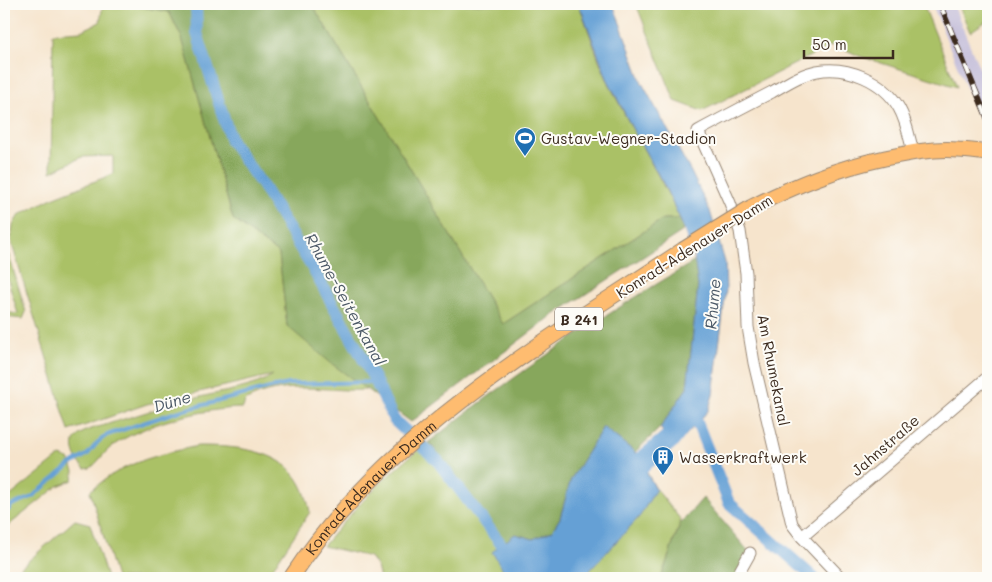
<svg xmlns="http://www.w3.org/2000/svg" width="992" height="582" viewBox="0 0 992 582" font-family="Mali,sans-serif">
<rect width="100%" height="100%" fill="#fdfcf7"/>
<filter id="ink" filterUnits="userSpaceOnUse"><feTurbulence type="fractalNoise" baseFrequency=".02" numOctaves="2"/><feDisplacementMap in="SourceGraphic" scale="10" xChannelSelector="R" yChannelSelector="G"/><feConvolveMatrix kernelMatrix="1 2 1 2 8 2 1 2 1" color-interpolation-filters="sRGB"/></filter>
<filter id="wash" filterUnits="userSpaceOnUse"><feTurbulence type="fractalNoise" baseFrequency=".0096" numOctaves="4" result="noise"/><feDisplacementMap in="SourceGraphic" scale="20" xChannelSelector="R" yChannelSelector="G"/><feGaussianBlur stdDeviation="1.12" result="paint"/><feColorMatrix in="noise" values="0 0 0 0 0 0 0 0 0 0 0 0 0 0 0 0 0 1.4 0 .05"/><feComposite in="paint" operator="in"/></filter>
<g filter="url(#wash)">
<rect width="100%" height="100%" fill="#f6e4cc"/>
<path fill="#c6c0da" d="M932,4H953L988,89V141Z"/>
<g fill="#aac166" stroke="#727642">
<path d="M103,4H125L169,12L182,38L233,219L279,254L287,326L358,379L366,390C324,392 283,379 245,401L243,408C205,408 140,424 110,448C103,454 98,462 91,468L85,469C78,463 69,447 76,438C83,429 101,427 111,423C141,414 170,404 200,397C224,391 252,389 273,375L147,404L69,431L11,241L13,225L19,215L50,199L113,174V156L82,157L51,172L53,33L81,31L100,22Z"/>
<path d="M312,4H579C588,29 596,55 607,79C629,127 658,171 680,219H663L503,324Z"/>
<path d="M636,4H923L957,87L859,56L834,44L702,111L675,101Z"/>
<path d="M958,4H988V20L970,32Z"/>
<path d="M4,239L26,312L23,319L4,317V312L18,314L4,267Z"/>
<path d="M429,442L505,542L635,452L656,489L681,520L661,578H380L377,567L370,557L323,546C356,508 388,471 429,442Z"/>
<path d="M198,446C228,446 273,448 293,473C303,484 307,498 310,512L266,578H116L90,491C98,485 106,478 115,473C141,458 170,452 198,446Z"/>
<path d="M60,456L69,459L74,471L73,480L58,486L4,529V501Z"/>
<path d="M75,520L90,524L107,578H9Z"/>
</g>
<g fill="#87a75b" stroke="#61683c">
<path d="M125,4H312L503,324L663,219H680L683,231L552,316L411,422L332,364L287,326L279,254L233,219L182,38L169,12Z"/>
<path d="M695,261L698,286L687,388L660,428L635,452L603,427L571,479L560,518L552,531L533,539L515,534L506,542L429,442C513,375 602,316 695,261Z"/>
<path d="M703,498L750,553L736,578H661L680,524Z"/>
</g>
<g fill="#65a0d5" stroke="#50657a">
<path d="M579,4H613L642,83L691,172L710,211L725,262L726,290L713,395L708,411L675,447L660,428L687,388L698,286L694,258L680,219L664,185L632,128L607,78Z"/>
<path d="M603,427L635,452L656,489L640,516L583,578H506L502,568L492,552L515,534L533,539L552,531L560,518L571,479Z"/>
</g>
<g fill="none" stroke-linecap="round" stroke-linejoin="round">
<path stroke="#65a0d5" stroke-width="4" d="M4,515L12,505L32,497L70,465L88,454L98,442L107,435L176,412L270,388L288,384L376,382"/>
<g stroke="#65a0d5" stroke-width="12">
<path d="M196,4L197,33L231,141L262,185L313,269L376,382L394,420L437,460L527,578"/>
<path d="M692,410L729,503L814,578"/>
</g>
<path stroke="#65a0d5" stroke-width="21" d="M622,484L633,470L671,438L686,418"/>
</g>
</g>
<g filter="url(#ink)">
<g fill="none" stroke-linecap="round" stroke-linejoin="round">
<g stroke="#988775" stroke-width="13">
<g id="minor">
<path d="M802,537L988,377"/>
<path d="M736,578L750,553"/>
<path d="M841,578L802,537L792,524L754,363L748,327L746,273L740,231L730,203L698,131C722,118 747,105 772,92C786,84 801,74 817,71C847,65 884,81 899,108C907,122 909,137 913,152"/>
</g>
</g>
<g stroke="#988775" stroke-width="17">
<g id="major">
<path d="M752,207C798,184 835,169 885,158C909,153 933,148 958,150C968,150 978,152 988,153"/>
<path id="s1" d="M291,578C386,433 541,344 683,250"/>
</g>
</g>
<use href="#minor" stroke="#fff" stroke-width="11"/>
<use href="#major" stroke="#febc70" stroke-width="15"/>
<g stroke="#3b2a1e" stroke-width="5.5">
<path id="rail" d="M940,4L988,120"/>
</g>
<use href="#rail" stroke="#fdfcf7" stroke-width="4" stroke-dasharray="11" stroke-linecap="butt"/>
<g stroke="#988775" stroke-width="17" stroke-linecap="butt">
<path id="major-bridge" d="M683,250L752,207"/>
</g>
<use href="#major-bridge" stroke="#febc70" stroke-width="15"/>
</g>
</g>
<defs>
<g id="stadium-pin" transform="scale(1.125)"><path d="M0 17L-7.5 6A9.5 9.5 0 1 1 7.5 6Z" fill="#1f6fb2" stroke="#fdfcf7"/><path d="M0-5a6.5 5 0 1 0 0 10a6.5 5 0 1 0 0-10ZM-3.5-1.8h7v3.6h-7Z" fill="#fff"/></g>
<g id="building-pin" transform="scale(1.125)"><path d="M0 17L-7.5 6A9.5 9.5 0 1 1 7.5 6Z" fill="#1f6fb2" stroke="#fdfcf7"/><path d="M-4-6H4V6H1V3H-1V6H-4ZM-2.5-4.3h1.7v1.8h-1.7ZM.8-4.3h1.7v1.8H.8ZM-2.5-1h1.7V.8h-1.7ZM.8-1h1.7V.8H.8Z" fill="#fff"/></g>
</defs>
<g fill-rule="evenodd">
<use href="#stadium-pin" x="525" y="138"/>
<use href="#building-pin" x="663" y="457"/>
</g>
<g text-anchor="middle" dominant-baseline="central" stroke-width="4" stroke-linejoin="round" paint-order="stroke">
<rect fill="#fdfcf7" stroke="#75695f" stroke-width="1" x="555" y="307.5" width="48" height="23" rx="4"/>
<g font-size="14" font-weight="bold" fill="#3b2a1e">
<text x="579" y="319">B 241</text>
</g>
<g font-size="15" fill="#3b2a1e" stroke="#fdfcf7" text-anchor="start">
<text x="541" y="138">Gustav-Wegner-Stadion</text>
<text x="679" y="457">Wasserkraftwerk</text>
</g>
<g font-size="15" fill="#3b2a1e" stroke="#fdfcf7">
<text transform="translate(694 246) rotate(-32)">Konrad-Adenauer-Damm</text>
<text transform="translate(774 370) rotate(79)">Am Rhumekanal</text>
<text transform="translate(885 445) rotate(-41)">Jahnstraße</text>
<text stroke="none"><textPath href="#s1" startOffset="121">Konrad-Adenauer-Damm</textPath></text>
</g>
<g font-size="16" font-style="italic" fill="#4c5967" stroke="#fdfcf7">
<text transform="translate(346 299) rotate(61)">Rhume-Seitenkanal</text>
<text transform="translate(712 304) rotate(-85)">Rhume</text>
<text transform="translate(172 401) rotate(-17)">Düne</text>
</g>
</g>
<rect width="992" height="582" fill="none" stroke="#fdfcf7" stroke-width="20"/>
<path d="M804 50v8h89v-8" fill="none" stroke="#3b2a1e" stroke-width="2.5"/>
<text x="812" y="50" font-size="15" fill="#3b2a1e" stroke="#fdfcf7" stroke-width="4" paint-order="stroke">50 m</text>
</svg>
